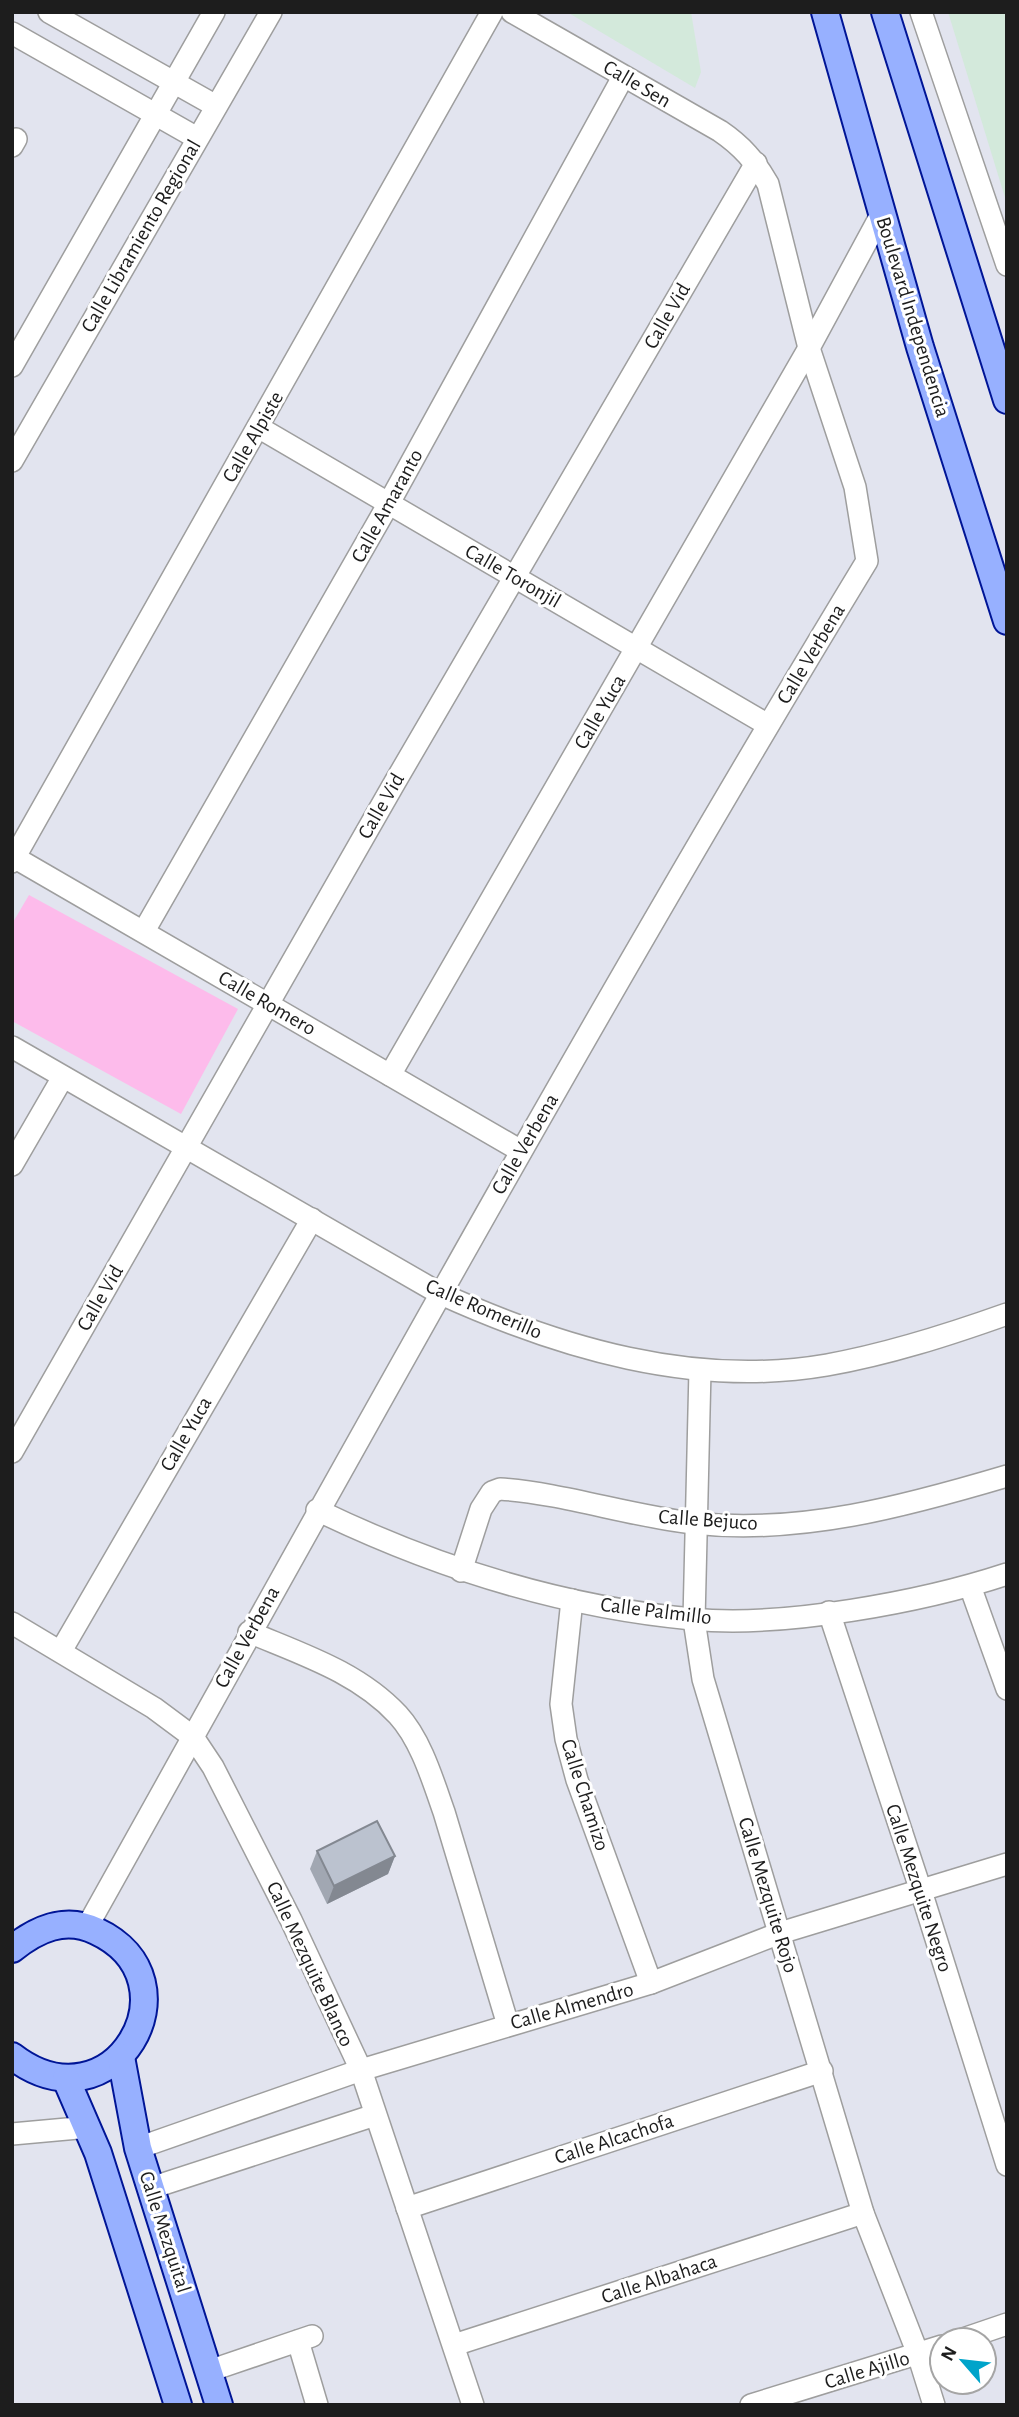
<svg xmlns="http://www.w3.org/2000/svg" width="1019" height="2417" viewBox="0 0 1019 2417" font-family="'Alegreya Sans',sans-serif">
<rect width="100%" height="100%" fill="#e2e4ef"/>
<g fill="#d3e9db">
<path d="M567,12H691L701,72L695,88Z"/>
<path d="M948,12H1007V204Z"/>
</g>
<path fill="#fdbbeb" d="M29,895L238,1009L181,1114L12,1021V924Z"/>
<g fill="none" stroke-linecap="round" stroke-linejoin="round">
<g stroke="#9e9e9e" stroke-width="24">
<g id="minor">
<path d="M49,12L216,106"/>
<path d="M921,12L1007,265"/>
<path d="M12,33L197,138"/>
<path d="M12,146L16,139"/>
<path d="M12,366L214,12"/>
<path d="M258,427L768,725"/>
<path d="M12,461L271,12"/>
<path d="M12,856L521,1151"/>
<path d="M12,862L492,12"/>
<path d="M144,931L389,503L623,77"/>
<path d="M12,1047L439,1293C560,1348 694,1388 827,1365C889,1354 948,1335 1007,1314"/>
<path d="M390,1075L809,348L882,213"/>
<path d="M12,1165L63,1077"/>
<path d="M700,1370L694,1620L703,1679L863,2213L918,2354L934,2405"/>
<path d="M12,1452L395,782L756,163"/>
<path d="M317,1510C435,1567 561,1607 692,1619C782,1628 922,1602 1007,1574"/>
<path d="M461,1571L481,1509L492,1492L500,1489C562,1493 630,1516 693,1523C800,1535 906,1506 1007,1476"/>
<path d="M970,1586L1007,1689"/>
<path d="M572,1600L561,1704L566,1739L577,1780L651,1983"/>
<path d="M829,1612L921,1891L1007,2165"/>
<path d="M12,1623L154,1708L193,1737L213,1767L291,1920L361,2070L473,2405"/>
<path d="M249,1632C301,1654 358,1672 398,1715C421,1740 433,1781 444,1812L508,2025"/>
<path d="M61,1651L312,1219"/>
<path d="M87,1927C343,1469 595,1009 867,561L855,487L809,348L768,184C755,161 742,146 720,131L512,12"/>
<path d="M12,2134L89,2127"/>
<path d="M138,2148L361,2070L651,1983L780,1933L1007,1864"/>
<path d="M151,2188L375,2115"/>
<path d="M407,2208L822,2071"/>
<path d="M960,2340L1007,2324"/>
<path d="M298,2341L317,2405"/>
<path d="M454,2345L863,2213"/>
<path d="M209,2371L312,2336"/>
<path d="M751,2405L942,2346"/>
</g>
</g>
<g stroke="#001596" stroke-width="30">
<g id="major">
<path d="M825,12L920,347L1007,621"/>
<path d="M885,12L1007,400"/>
<path d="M12,1949C37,1929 65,1916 96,1931C202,1980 113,2134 12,2056"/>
<path d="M121,2057L138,2148L219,2405"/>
<path d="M66,2079L98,2153L178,2405"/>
</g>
</g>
<use href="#minor" stroke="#fff" stroke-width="21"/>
<use href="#major" stroke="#97b0ff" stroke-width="26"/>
</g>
<path fill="#a1a7b2" d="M317,1851L395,1856L388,1874L327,1904L310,1869Z"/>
<path fill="#838891" d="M395,1856L388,1874L327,1904L334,1886Z"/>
<path fill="#bbc2cf" stroke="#838891" stroke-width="2" d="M377,1821L395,1856L334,1886L317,1851Z"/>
<g text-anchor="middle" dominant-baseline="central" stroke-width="6" stroke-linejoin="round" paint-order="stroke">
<g font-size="21" fill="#1d1d1d" stroke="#fff">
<text transform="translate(637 84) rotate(30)">Calle Sen</text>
<text transform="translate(141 236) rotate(-60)">Calle Libramiento Regional</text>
<text transform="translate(667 316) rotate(-60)">Calle Vid</text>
<text transform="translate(913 317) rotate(73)">Boulevard Independencia</text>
<text transform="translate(253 437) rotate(-60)">Calle Alpiste</text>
<text transform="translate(387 506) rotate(-61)">Calle Amaranto</text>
<text transform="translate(513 576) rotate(30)">Calle Toronjil</text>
<text transform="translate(811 654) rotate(-59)">Calle Verbena</text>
<text transform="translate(600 712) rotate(-60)">Calle Yuca</text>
<text transform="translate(381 806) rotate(-60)">Calle Vid</text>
<text transform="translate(267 1003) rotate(30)">Calle Romero</text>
<text transform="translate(525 1144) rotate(-60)">Calle Verbena</text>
<text transform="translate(100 1298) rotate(-60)">Calle Vid</text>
<text transform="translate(484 1309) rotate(23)">Calle Romerillo</text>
<text transform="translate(186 1434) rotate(-60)">Calle Yuca</text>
<text transform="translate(708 1520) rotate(4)">Calle Bejuco</text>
<text transform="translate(656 1611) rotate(7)">Calle Palmillo</text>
<text transform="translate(247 1637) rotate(-61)">Calle Verbena</text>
<text transform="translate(585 1795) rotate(72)">Calle Chamizo</text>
<text transform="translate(919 1888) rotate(72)">Calle Mezquite Negro</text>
<text transform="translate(768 1895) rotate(73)">Calle Mezquite Rojo</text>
<text transform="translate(310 1964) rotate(65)">Calle Mezquite Blanco</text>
<text transform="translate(572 2006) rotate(-16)">Calle Almendro</text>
<text transform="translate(614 2139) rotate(-18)">Calle Alcachofa</text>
<text transform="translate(165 2232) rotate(72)">Calle Mezquital</text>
<text transform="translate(659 2279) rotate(-18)">Calle Albahaca</text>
<text transform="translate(867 2370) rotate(-17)">Calle Ajillo</text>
</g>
</g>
<rect width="1019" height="2417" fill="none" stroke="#1d1d1d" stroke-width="28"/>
<g transform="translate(963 2361) rotate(298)"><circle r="33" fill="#ffffff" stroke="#a5a5a5" stroke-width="2"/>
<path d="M0-5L12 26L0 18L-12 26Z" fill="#00a4ca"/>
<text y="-10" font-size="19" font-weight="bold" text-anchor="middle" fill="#1d1d1d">N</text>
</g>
</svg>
